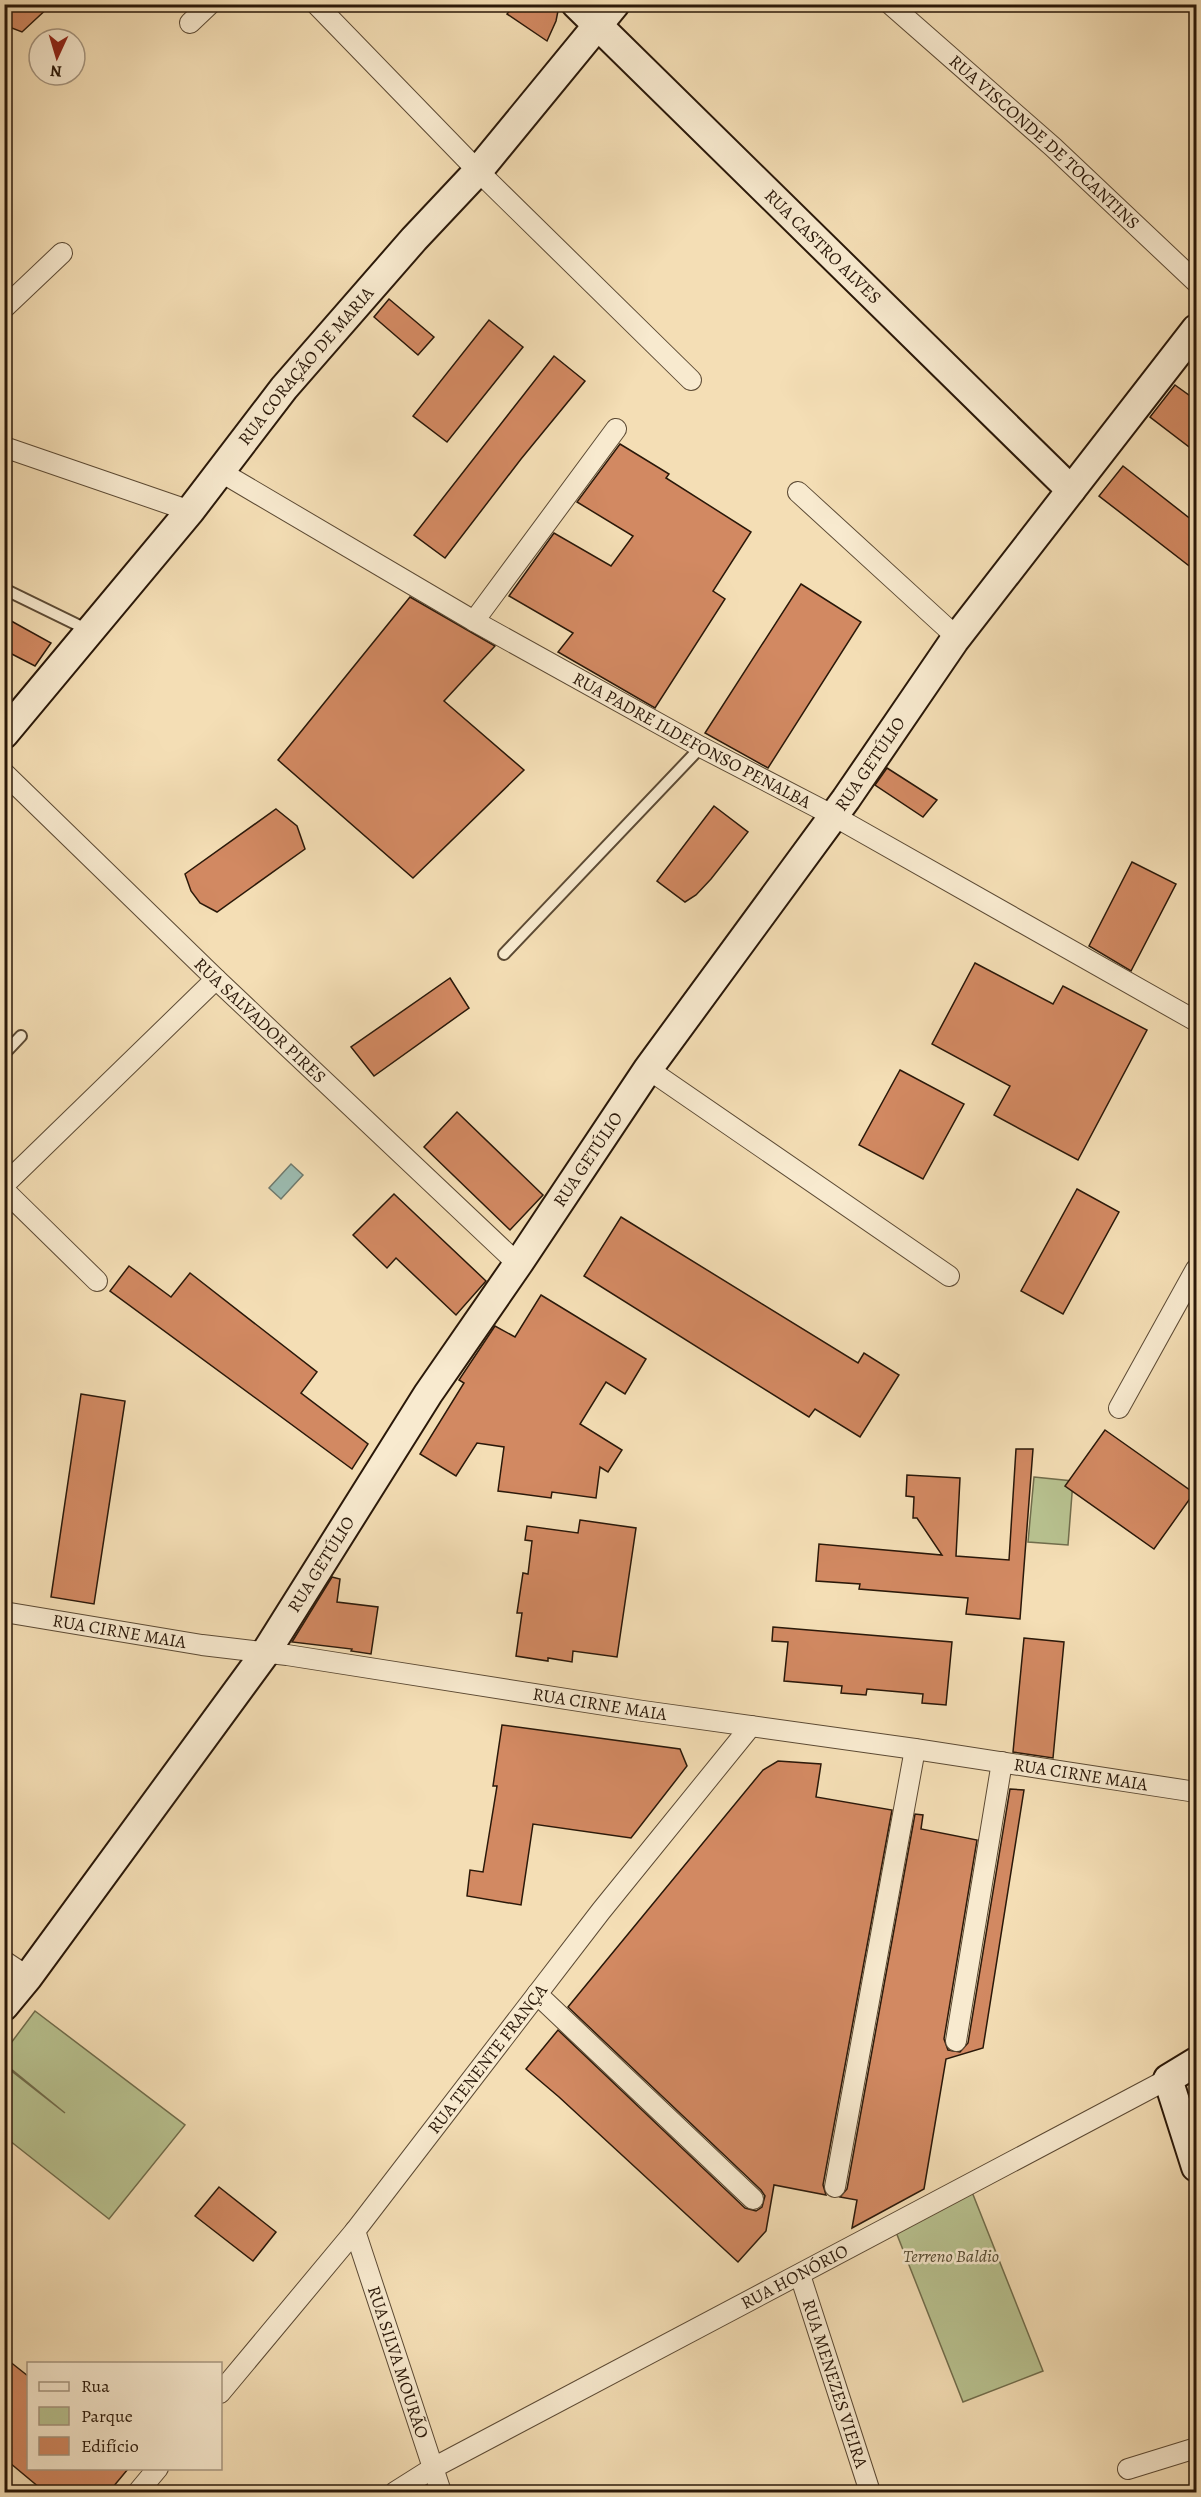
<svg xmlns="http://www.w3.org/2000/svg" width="1201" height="2497" viewBox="0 0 1201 2497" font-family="Alegreya,serif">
<rect width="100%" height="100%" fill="#f4deb5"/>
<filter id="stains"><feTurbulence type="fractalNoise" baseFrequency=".00333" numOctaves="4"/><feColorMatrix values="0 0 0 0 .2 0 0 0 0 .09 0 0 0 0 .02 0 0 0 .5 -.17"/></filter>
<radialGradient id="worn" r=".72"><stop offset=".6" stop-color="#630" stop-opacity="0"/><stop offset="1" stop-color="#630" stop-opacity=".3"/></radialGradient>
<g fill="#b8c290" stroke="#716d4c" stroke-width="1.5">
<path d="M1034,1477L1073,1481L1068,1545L1028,1542Z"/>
<path d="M35,2011L185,2125L109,2219L5,2137V2066L65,2113L5,2064V2051Z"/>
<path d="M972,2192L1043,2371L963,2402L896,2232Z"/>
</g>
<path fill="#9cbcb1" stroke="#6e7a6e" stroke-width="1.5" d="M291,1164L303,1175L281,1199L269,1188Z"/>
<g fill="#d28962" stroke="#2a1809" stroke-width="1.5">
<path d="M4,4H52L22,32L4,25Z"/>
<path d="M515,4H551L558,11L556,21L547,41L507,14Z"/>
<path d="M389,299L434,337L418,355L374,317Z"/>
<path d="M489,320L523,347L447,442L413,416Z"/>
<path d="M554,356L585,381L521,459L445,558L414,535Z"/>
<path d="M1175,385L1197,401V453L1150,417Z"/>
<path d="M620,444L669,474L666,478L751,532L713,591L725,599L655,708L558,652L573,633L509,596L554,533L611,566L633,536L577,502Z"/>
<path d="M1123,466L1197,524V572L1099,496Z"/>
<path d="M801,584L861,622L768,768L705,733Z"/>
<path d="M410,597L495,646L444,701L524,770L413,878L278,760Z"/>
<path d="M4,617L51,643L35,666L4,650Z"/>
<path d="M887,768L937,800L923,817L875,785Z"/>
<path d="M714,806L748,832L711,879L696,895L685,902L657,881Z"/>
<path d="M276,809L297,826L305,849L217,912L200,903L191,891L185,874Z"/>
<path d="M1132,862L1176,884L1131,971L1089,946Z"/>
<path d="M975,963L1053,1004L1063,986L1147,1030L1078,1160L994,1115L1010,1086L932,1044Z"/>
<path d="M450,978L469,1008L374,1076L351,1047Z"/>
<path d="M900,1070L964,1104L923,1179L859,1145Z"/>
<path d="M457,1112L543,1195L510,1230L424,1147Z"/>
<path d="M1077,1189L1119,1212L1063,1314L1021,1291Z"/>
<path d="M394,1194L486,1281L456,1315L396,1258L387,1268L353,1235Z"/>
<path d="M621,1217L858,1363L864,1353L899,1375L860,1437L815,1409L809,1417L584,1276Z"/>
<path d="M129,1266L171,1297L190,1273L317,1372L301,1393L368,1444L352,1469L110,1291Z"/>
<path d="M541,1295L646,1359L625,1394L606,1382L580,1424L622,1450L608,1472L600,1467L596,1498L552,1492L551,1498L498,1491L504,1447L477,1443L456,1476L420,1454L464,1383L459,1380L495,1326L515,1337Z"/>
<path d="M81,1394L125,1401L94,1604L51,1597Z"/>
<path d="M1105,1430L1194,1493L1154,1549L1065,1486Z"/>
<path d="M1016,1449H1033L1020,1619L966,1614L968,1598L859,1589L860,1584L816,1581L819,1544L942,1555L917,1518H913L914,1497L906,1496L907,1475L960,1478L956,1556L1009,1560Z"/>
<path d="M580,1520L636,1528L617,1657L573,1651L572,1662L548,1658V1661L516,1656L522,1613H517L523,1573L528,1574L532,1541L525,1540L527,1526L578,1533Z"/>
<path d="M332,1577L340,1579L337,1602L378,1607L371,1654L351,1651L352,1649L292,1642Z"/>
<path d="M773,1627L952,1642L946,1705L922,1703L923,1694L867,1689L866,1695L841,1693L842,1686L784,1681L788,1642L772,1641Z"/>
<path d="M1024,1638L1064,1642L1053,1758L1013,1752Z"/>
<path d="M502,1725L680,1749L687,1766L631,1838L533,1824L521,1905L467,1896L470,1870L483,1872L497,1786H493Z"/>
<path d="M778,1761L821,1764L816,1797L892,1810L823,2185L826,2195L774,2185L766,2231L738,2262L559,2097L526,2069L558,2030L745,2208L756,2211L762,2207L765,2196L761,2190L568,2007L763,1770Z"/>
<path d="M1010,1789L1024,1790L983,2048L946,2059L924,2189L852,2228L857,2200L840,2197L847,2189L915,1814L923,1815L921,1829L977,1840L944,2039L948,2050L960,2052L968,2043Z"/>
<path d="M219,2187L276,2232L253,2261L195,2216Z"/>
<path d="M4,2357L28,2376V2469H128L108,2493H46L4,2458Z"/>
</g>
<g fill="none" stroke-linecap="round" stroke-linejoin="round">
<g stroke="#5c4a34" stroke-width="14">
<g id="lane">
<path d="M4,589L88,630"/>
<path d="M504,954L701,747"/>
<path d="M4,1054L21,1036"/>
</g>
</g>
<g stroke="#5c4a34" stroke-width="22">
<g id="street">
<path d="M316,4L478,171L691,380"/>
<path id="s1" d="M890,4L1053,147L1196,282"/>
<path d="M190,23L210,4"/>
<path d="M4,308L62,253"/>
<path d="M4,447L190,511"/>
<path id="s2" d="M221,472L474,621L701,747L832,815L1196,1021"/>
<path d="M798,492L950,631L954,641"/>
<path d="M474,621L616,429"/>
<path id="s3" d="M4,773L216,979L518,1264"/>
<path d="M648,1069L949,1276"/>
<path d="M4,1185L216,979"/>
<path d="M4,1190L97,1281"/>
<path d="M1119,1408L1196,1269"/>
<path id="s4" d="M4,1612L202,1645L287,1655L643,1711L915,1749L1196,1792"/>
<path d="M4,1961L28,1977"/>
<path d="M537,1994L753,2199"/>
<path d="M956,2041L1002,1762"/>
<path d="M835,2187L915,1749"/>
<path id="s5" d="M355,2231L441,2492"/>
<path id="s6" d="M800,2275L870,2492"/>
<path id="s7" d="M220,2393L355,2231L601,1911L751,1726"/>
<path d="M1128,2469L1196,2448"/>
<path d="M138,2492L158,2468"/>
<path id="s8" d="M395,2492L433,2468L1168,2079"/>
</g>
</g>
<g stroke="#2a1809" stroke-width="32">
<g id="secondary">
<path id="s9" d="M576,4L1071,490"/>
<path id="s10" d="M4,734L190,511L284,388L414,239L478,171L615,4"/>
<path id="s11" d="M4,2006L28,1977L266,1652L428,1394L518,1264L648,1069L846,799L954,641L1196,329"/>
<path d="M1196,2062L1168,2079L1196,2167"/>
</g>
</g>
<use href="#lane" stroke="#f8eacf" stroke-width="10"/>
<use href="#street" stroke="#f8eacf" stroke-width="20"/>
<use href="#secondary" stroke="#f8eacf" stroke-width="28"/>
</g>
<g text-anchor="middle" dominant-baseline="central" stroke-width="5" stroke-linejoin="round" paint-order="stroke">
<g font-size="18" fill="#2a1809" stroke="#f8eacf">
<text stroke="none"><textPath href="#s1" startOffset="207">RUA VISCONDE DE TOCANTINS</textPath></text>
<text stroke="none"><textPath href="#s9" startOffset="346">RUA CASTRO ALVES</textPath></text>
<text stroke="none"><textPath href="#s10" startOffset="476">RUA CORAÇÃO DE MARIA</textPath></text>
<text stroke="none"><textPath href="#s2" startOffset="542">RUA PADRE ILDEFONSO PENALBA</textPath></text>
<text stroke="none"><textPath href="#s11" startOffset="1515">RUA GETÚLIO</textPath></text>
<text stroke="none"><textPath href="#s3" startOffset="356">RUA SALVADOR PIRES</textPath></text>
<text stroke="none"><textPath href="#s11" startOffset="1029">RUA GETÚLIO</textPath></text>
<text stroke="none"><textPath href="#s11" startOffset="544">RUA GETÚLIO</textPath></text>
<text stroke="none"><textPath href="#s4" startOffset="117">RUA CIRNE MAIA</textPath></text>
<text stroke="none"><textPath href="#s4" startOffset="603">RUA CIRNE MAIA</textPath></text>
<text stroke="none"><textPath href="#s4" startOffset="1089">RUA CIRNE MAIA</textPath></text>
<text stroke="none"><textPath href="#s7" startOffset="428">RUA TENENTE FRANÇA</textPath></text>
<text stroke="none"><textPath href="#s8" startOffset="454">RUA HONÓRIO</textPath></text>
<text stroke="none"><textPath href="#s5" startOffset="138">RUA SILVA MOURÃO</textPath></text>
<text stroke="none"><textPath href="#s6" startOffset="114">RUA MENEZES VIEIRA</textPath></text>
</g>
<g font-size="18" font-style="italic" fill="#554b32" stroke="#f8eacf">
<text x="951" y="2256">Terreno Baldio</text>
</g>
</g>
<rect width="1201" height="2497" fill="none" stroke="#f4deb5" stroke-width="24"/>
<rect x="6" y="6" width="1189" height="2485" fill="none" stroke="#2a1809" stroke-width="3"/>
<rect x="12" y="12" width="1177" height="2473" fill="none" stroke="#2a1809" stroke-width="1.5"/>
<rect x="27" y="2362" width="195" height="108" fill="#f8eacf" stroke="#a69680" stroke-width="1.5"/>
<rect x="39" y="2382" width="30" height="9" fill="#f8eacf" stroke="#a69680" stroke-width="1.5"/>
<text x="81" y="2392" font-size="18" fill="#2a1809">Rua</text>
<rect x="39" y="2407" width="30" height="18" fill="#b8c290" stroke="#a69680" stroke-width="1.5"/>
<text x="81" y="2422" font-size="18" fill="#2a1809">Parque</text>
<rect x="39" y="2437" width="30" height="18" fill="#d28962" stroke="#a69680" stroke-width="1.5"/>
<text x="81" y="2452" font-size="18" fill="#2a1809">Edifício</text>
<g transform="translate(57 57) rotate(184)"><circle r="28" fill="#f8eacf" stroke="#a69680" stroke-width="1.5"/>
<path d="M0-4.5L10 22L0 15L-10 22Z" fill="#8f2418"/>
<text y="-9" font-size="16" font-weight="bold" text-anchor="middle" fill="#2a1809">N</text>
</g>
<rect width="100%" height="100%" filter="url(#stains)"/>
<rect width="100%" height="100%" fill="url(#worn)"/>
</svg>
